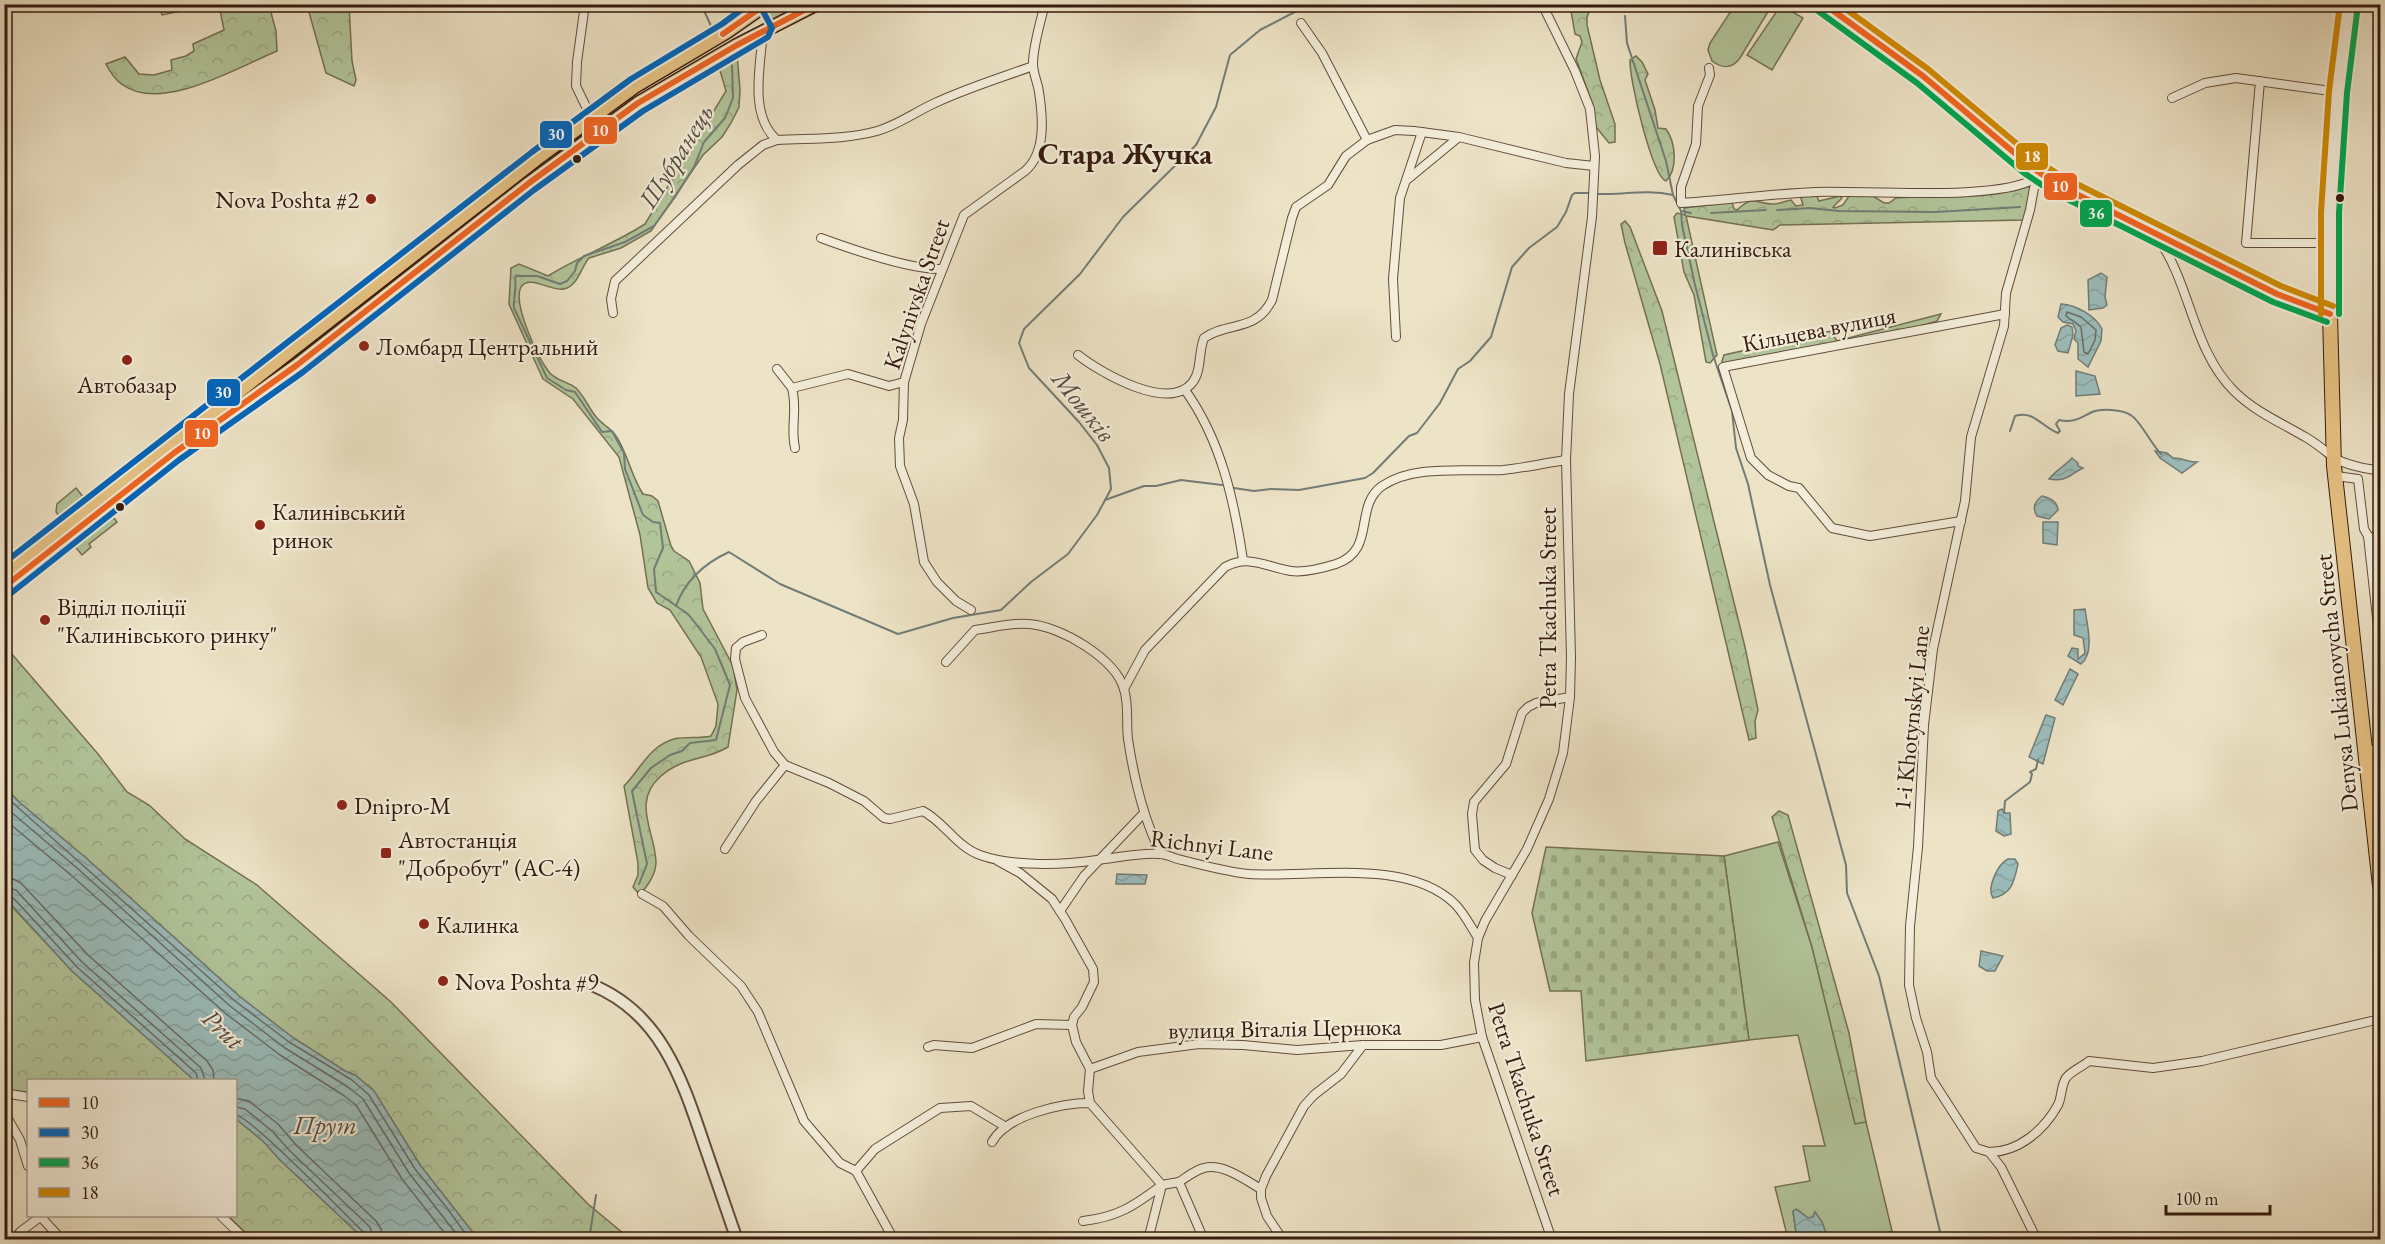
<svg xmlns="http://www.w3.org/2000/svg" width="2385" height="1244" viewBox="0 0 2385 1244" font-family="'EB Garamond',serif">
<defs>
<pattern id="forest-crowns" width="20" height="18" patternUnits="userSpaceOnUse" patternTransform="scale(1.5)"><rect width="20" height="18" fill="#b2c59a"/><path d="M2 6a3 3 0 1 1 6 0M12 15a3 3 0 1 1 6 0" fill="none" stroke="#9aa984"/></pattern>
<pattern id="cemetery-stones" width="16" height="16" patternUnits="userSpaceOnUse" patternTransform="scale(1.5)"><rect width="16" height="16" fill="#b2c59a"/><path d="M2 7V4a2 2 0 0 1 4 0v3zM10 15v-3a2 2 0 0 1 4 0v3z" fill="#9aa984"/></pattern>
<pattern id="water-waves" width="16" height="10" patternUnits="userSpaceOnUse" patternTransform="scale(1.5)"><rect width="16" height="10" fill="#9bbdbc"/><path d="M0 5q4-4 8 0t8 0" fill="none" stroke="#86a2a0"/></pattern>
</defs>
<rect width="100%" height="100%" fill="#ede3c6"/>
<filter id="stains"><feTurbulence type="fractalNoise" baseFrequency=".00333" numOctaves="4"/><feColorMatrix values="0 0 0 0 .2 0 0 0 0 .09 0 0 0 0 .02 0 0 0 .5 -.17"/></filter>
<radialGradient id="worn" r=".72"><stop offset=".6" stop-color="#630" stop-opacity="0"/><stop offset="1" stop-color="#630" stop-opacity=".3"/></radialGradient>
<g fill="#b2c59a" stroke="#747054" stroke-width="1.5">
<path d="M774,5H803L770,22H766L762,14Z"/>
<path d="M1735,5H1772L1740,58C1732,69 1723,69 1712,61L1708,50L1710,43Z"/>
<path d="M1781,5L1803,18L1772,70L1747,55Z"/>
<path d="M76,488L84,498L60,517L56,512L57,504Z"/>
<path d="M110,513L117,522L89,544L91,547L82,555L71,542Z"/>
<path d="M1778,842L1812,947L1855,1123L1866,1122L1892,1231L1885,1234L1886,1239H1828L1822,1222L1815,1212L1813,1217L1808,1218L1798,1210L1793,1212L1797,1239H1788L1775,1187L1810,1181L1803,1146H1825L1798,1035L1749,1040L1724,856Z"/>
</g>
<g fill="url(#forest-crowns)" stroke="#747054" stroke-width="1.5">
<path d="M159,5V4L211,5L162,15Z"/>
<path d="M219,5H269L276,31L277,51C238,67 162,113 123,85C115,80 110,72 106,64L125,57L139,74L154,75L172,70L171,60L186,56L194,51L193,44L224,30Z"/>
<path d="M307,5H349L352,61L356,80L354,86L326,73Z"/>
<path d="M1570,5H1592L1587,17V25L1600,80L1615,124V142L1609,143L1596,127L1593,105L1576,59L1582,42L1580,36L1575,34Z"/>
<path d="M737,54L740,90L739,107L731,123L722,137L703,155L651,231L621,248L589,258C581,267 578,286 564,289C552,292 529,274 521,287C512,303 538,358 549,372C556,381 567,381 576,388C585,397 589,409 597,418C603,425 611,428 616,436C628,454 631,476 643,494L652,496L658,501L671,546L674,551L689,561L700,583L703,609L733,666L737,690L728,747C705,761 684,756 661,776C631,802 655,831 656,862C656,875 647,886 640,895L633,887L638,875V863L624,786C640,770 649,746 674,739C686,736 699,739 711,736L716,726L718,704L701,657L670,610L657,603L648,588L640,535L619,457L573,399L543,379L509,304L511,268L519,264L548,276C580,256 614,244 645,224L726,91L719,67Z"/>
<path d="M1636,56L1642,62L1648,74L1645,80L1655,110L1658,128L1666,129C1676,143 1678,169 1666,181C1652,176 1629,79 1630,60Z"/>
<path d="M2026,186L2032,188L2025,220L1780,225L1773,230L1686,216L1717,355L1710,363L1706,362L1694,295L1684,272L1674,217L1677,213L1685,215L1684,208L1732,202L1734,209L1737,210C1752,196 1754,202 1771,204C1777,205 1785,201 1791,200L1796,206L1803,205L1800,195L1816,194L1819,201L1840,196L1842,198L1833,207L1835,208L1843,205L1849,196H1873L1884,203H1889L1896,198L1992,192Z"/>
<path d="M1625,221L1630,227L1662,311L1745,647L1758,710L1755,721L1756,738L1749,740L1660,364L1625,243L1621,224Z"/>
<path d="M1941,314L1937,321L1914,328L1723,365L1722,361L1724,355L1831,331L1837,341Z"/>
<path d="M4,645L98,754L127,792L149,805L185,839L257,885L391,1002L588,1204L630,1239H478L420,1165L374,1091L355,1075L345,1071L292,1037L239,996L86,858L19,802L5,787Z"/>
<path d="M1779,811L1788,815L1849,1033L1866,1122L1855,1124L1812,947L1772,817Z"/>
<path d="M4,898L72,971L194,1080H28V1092L5,1091L8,1053L4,1041Z"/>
<path d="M236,1119L263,1141L280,1160L364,1239H252L228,1216H236Z"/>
</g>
<path fill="url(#cemetery-stones)" stroke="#747054" stroke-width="1.5" d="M1546,847L1724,856L1749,1040L1586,1061L1581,991H1550L1532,913Z"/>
<g fill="url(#water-waves)" stroke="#727c76" stroke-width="1.5">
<path d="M2101,273L2107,277L2105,297L2107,305L2103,308L2089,310L2088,280Z"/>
<path d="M2061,304C2076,305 2095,315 2102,329L2101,341L2088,367L2078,359V343L2074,339L2076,331L2073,324L2063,322L2058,317Z"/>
<path d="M2067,325L2072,327L2073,335L2068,353L2058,351L2055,345L2061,328Z"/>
<path d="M2076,371L2095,376L2100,394L2076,396Z"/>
<path d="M2155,451L2167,453L2173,458C2182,457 2188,463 2197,462L2182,473L2160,458Z"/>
<path d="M2072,458L2078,463V466L2083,468C2069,475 2067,482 2049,479C2056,470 2065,466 2072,458Z"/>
<path d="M2042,496C2050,498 2057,501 2058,510L2049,519L2037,516C2032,508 2035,501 2042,496Z"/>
<path d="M2043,522H2058L2057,545L2043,543Z"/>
<path d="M2085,609C2087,625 2095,653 2081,664L2068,656L2072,648L2078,649V659L2085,653L2083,638L2074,635V610Z"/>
<path d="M2070,669L2078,674L2063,705L2055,700Z"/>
<path d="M2046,715L2055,718L2043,764L2029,757Z"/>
<path d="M4,787L19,802L86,858L239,996L292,1037L345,1071L355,1075L374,1091L420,1165L478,1239H364L280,1160L263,1141L236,1119V1080H194L72,971L5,898Z"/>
<path d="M2002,809L2004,813H2010L2011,834L2004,836L1996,831L1998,811Z"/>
<path d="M2008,859H2015L2018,864C2014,882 2012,894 1993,898C1986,888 1998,864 2008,859Z"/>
<path d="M1117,874L1147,875L1145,884H1116Z"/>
<path d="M1981,951L2003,956L1995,971H1987L1979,966Z"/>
<path d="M1796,1209L1808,1218L1813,1217L1815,1212L1822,1222L1828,1239H1797L1793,1211Z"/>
</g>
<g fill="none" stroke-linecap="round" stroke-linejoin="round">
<g stroke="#686c65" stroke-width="1.5">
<path d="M2067,312L2081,317L2096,330L2095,340L2088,354L2084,352L2081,327L2066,316Z"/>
<path d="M4,795L235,1001L289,1042L352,1080L369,1095L415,1169L447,1208L470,1240"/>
<path d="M4,806L77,868L230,1006L285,1048L348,1087L363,1099L409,1173L461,1240"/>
<path d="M4,819L71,875L225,1013L280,1055L343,1095L356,1105L402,1179L450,1240"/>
<path d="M4,878L13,879L21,883L88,955L207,1061L213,1070L214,1080"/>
<path d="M4,887L16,890L82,962L201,1068L205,1080"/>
<path d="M4,894L10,895L19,904L77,967L196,1073L198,1080"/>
<path d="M236,1098L250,1102L278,1124L296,1145L376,1221L381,1229L383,1240"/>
<path d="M236,1107L245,1109L272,1131L290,1151L370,1227L374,1240"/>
<path d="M236,1115C250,1116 346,1215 364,1233L366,1240"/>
</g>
<g stroke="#727c76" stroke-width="2">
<path d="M701,4L711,26"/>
<path d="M1625,16L1627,43L1666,161L1673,195"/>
<path d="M1596,194C1622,195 1647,189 1673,195L1681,211L1691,213"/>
<path d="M1777,210L1810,208L1839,211L1936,212L2020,207"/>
<path d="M1681,211L1682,225L1695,285L1713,355L1732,411L1736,448L1748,484L1770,585L1846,865L1847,893L1879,976L1942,1240"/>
<path d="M1711,213L1765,210"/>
<path d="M2010,431L2015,416C2034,410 2042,427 2058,433L2060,431L2056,424L2059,420C2073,423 2078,419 2090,413C2100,408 2123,409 2132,416C2140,421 2152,445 2161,454"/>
<path d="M1234,488L1254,491L1271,489L1299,490L1365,478L1373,473L1409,436L1417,433L1440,403L1458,369L1470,361L1491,337L1512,267L1529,248L1557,227L1566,212L1572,195L1575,193H1590"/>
<path d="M1105,500L1144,486H1156L1181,480L1222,485"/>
<path d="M676,606C685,581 705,563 729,552L780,584L898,634L953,618L1001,610L1031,582L1068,554L1097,515L1111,489L1109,468L1097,445L1079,422L1029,368L1019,343L1024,329L1080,274L1123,217L1196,145L1216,107L1230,55L1260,30L1310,4"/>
<path d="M2004,813L2005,801L2030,782L2032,774L2030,772L2036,769L2038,760"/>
<path d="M639,884L647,864L632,791L651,768L670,755L682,751L690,743L716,740L730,685L715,649L696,624L688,614L656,592L654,569L663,548L660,523L653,522L643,515L625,469L624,453L612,431L602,432L575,392L566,390L547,378L514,308C513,298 517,288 515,279L516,276H537L560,284L567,281L575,271L577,263L584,256L625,242L654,226L675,197L694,167L704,142L725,118L733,98L732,66L727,56"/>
<path d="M589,1240L596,1195"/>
</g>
<g stroke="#634c3c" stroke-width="10">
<g id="minor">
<path d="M585,4L577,62L576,86L592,119"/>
<path d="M1542,4L1575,71L1590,109L1595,156L1592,217L1569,394L1566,460L1571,657L1570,697L1563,753L1549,799L1527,849L1485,921L1478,938L1474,963L1475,1000L1482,1037L1552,1240"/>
<path d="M1709,68L1710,75L1698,106L1696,144L1681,187V203C1726,200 1770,194 1815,192C1862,190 2005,202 2037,177"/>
<path d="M2260,81L2246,243H2330"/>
<path d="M2172,98L2205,83L2236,78L2338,92"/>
<path d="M777,140C810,138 844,140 877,131C898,125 915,112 935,103C967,88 1000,78 1033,66"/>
<path d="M1367,140L1395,130L1414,131L1459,137L1566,163L1594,166"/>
<path d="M1408,179L1459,137"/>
<path d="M2157,237C2191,284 2192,349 2234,391C2255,412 2282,423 2307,438C2317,444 2324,450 2333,457C2342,464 2369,470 2380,470"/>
<path d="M821,238C851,249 911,270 942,269"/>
<path d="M613,313L611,299L615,281L738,165L763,145L777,140C748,115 761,64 763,30"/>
<path d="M1396,337L1393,279L1400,198L1422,132"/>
<path d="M1078,355C1101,373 1168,412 1192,383C1202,371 1198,353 1204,338C1228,321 1255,333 1272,300L1292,218L1296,207L1328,185L1346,156L1367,140L1322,53L1301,23"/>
<path d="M777,369L792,388"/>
<path d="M1185,390C1221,440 1234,500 1243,560"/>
<path d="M795,448C790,426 798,411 792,388L848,374L889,386L904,382"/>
<path d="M2336,476L2358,479L2364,529L2368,536L2380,542"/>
<path d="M1961,521L1870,536L1832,528L1799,488L1789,486L1768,475L1751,458L1723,367L2005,314"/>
<path d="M2368,536L2380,645"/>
<path d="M971,610L956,601L937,582L924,562L914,504L900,466L899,438L903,420L904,382L921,324L964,215L1025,171C1046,153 1043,118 1039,92C1038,83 1033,74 1033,64C1033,46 1040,23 1045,4"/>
<path d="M762,635L743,642L736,648L735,659L745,698L774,752L785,765L829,783L864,801L884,818L890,819L923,811C944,822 957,847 980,855C1013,867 1063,865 1097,860C1117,858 1140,852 1160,854C1167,854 1175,859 1182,860C1201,865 1229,872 1249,874C1310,878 1407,857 1455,904C1464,913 1471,927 1478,938"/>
<path d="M946,662L975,630C992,628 1012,622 1029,624C1060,626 1115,658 1124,689C1129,704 1126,723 1128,739C1134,779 1143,818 1161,854"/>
<path d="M1124,689L1145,650L1225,567C1250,554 1266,567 1291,571C1305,573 1323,568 1336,564C1377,550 1353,507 1382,486C1414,464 1466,472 1503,470C1524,468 1545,463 1566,460"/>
<path d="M2366,750H2380"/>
<path d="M725,849L756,801L785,765"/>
<path d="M998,861L1020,873L1052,899L1065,919L1093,969L1094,982L1082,1007L1074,1017L1072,1025L1076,1042L1090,1069"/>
<path d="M1512,875L1495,868L1483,860L1475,850L1472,814L1474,802L1506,764L1522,713L1528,707L1536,703L1570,697"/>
<path d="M642,894L663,906L689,936L741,986L758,1012L804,1121L840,1163L856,1171L894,1240"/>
<path d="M1060,911L1084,876L1144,813"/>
<path d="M928,1047L934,1045L972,1048L1036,1024L1072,1025"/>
<path d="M4,1093L28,1097"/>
<path d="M1090,1103L1088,1091L1090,1069L1138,1052L1199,1044L1243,1045L1297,1050L1363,1045H1441L1482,1037"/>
<path d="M4,1112L20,1140L28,1166"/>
<path d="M992,1142C1007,1115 1061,1103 1090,1103L1162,1185L1179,1182L1204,1240"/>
<path d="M1989,1152C2019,1152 2044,1130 2058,1105C2062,1097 2061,1085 2066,1078C2071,1071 2082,1067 2089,1061L2153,1068L2202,1061L2380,1019"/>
<path d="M856,1171L875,1149L940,1108L971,1106L1006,1127"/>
<path d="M1179,1182C1187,1177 1195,1170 1204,1168C1223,1163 1245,1180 1261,1189"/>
<path d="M40,1216L62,1240"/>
<path d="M221,1216L246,1240"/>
<path d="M1083,1221C1118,1217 1134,1206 1162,1185"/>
<path d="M15,1240L20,1232L40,1217"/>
<path d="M1148,1240L1162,1185"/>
<path d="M1283,1240L1267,1216L1261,1198V1189L1266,1176L1304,1106L1314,1095L1341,1074L1363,1045"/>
<path d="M2037,1240L2001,1167L1989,1152L1976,1148L1931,1078L1927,1052L1916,1018L1909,985L1910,926L1918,847L1924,725L1933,649L1965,501L1971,437L2004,326L2006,293L2030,210L2034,188L2041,175"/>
</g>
</g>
<g stroke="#634c3c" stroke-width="14">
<path id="tertiary" d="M592,985C661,1013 682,1079 704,1144C715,1176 726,1208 737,1240"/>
</g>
<g stroke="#351a0e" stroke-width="14">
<path id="secondary" d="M2330,314V213L2338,92L2349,4"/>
</g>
<g stroke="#351a0e" stroke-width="15">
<g id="primary">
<path d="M4,575L537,159L636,86L727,32L767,4"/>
<path d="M4,587L174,453L297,365L529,183L638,103L737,45L817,4"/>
</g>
</g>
<g stroke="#351a0e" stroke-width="16">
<path id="trunk" d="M1823,4L1923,76L2030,166L2056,184L2277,294L2330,314L2334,466L2380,886"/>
</g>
<use href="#minor" stroke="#f3edda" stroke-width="8"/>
<use href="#tertiary" stroke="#f3edda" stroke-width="10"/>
<use href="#secondary" stroke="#f3edda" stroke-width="10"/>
<use href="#primary" stroke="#e6c283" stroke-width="12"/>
<use href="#trunk" stroke="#e6c283" stroke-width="14"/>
<g stroke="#f3edda" stroke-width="10">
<g id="bus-1">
<path d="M1824,4L1923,76L2030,166L2056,184L2277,294L2330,314"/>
<path d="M723,34L766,4"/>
<path d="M4,587L174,453L297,365L529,183L638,103L737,45L816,4"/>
</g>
</g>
<g stroke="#f3edda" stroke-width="10">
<g id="bus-2">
<path d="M4,563L532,152L631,79L722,24L749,4"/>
<path d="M10,594L179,460L303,372L534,190L643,111L768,37L772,28L759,4"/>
</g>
</g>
<g stroke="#f3edda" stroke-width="10">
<g id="bus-3">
<path d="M1818,11L1917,83L2024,173L2051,191L2273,302L2327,322"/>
<path d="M2339,314V213L2347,93L2358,5"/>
</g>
</g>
<g stroke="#f3edda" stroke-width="10">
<g id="bus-4">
<path d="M1839,4L1928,69L2035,159L2061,176L2281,286L2333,306"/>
<path d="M2321,314V212L2329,91L2340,4"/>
</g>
</g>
<use href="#bus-1" stroke="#f26522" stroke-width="6"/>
<use href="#bus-2" stroke="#0065bd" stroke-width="6"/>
<use href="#bus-3" stroke="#00a651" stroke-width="6"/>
<use href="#bus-4" stroke="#d08a03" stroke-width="6"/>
</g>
<g fill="#351a0e" stroke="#f3edda" stroke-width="2">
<circle cx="577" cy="159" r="5"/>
<circle cx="2340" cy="198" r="5"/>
<circle cx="120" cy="507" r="5"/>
</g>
<g fill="#8f2418" stroke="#f3edda" stroke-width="2">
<circle cx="371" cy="199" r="6"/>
<rect x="1652" y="240" width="16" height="16" rx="3"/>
<circle cx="364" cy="346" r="6"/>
<circle cx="127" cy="360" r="6"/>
<circle cx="260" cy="525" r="6"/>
<circle cx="45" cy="620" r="6"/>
<circle cx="342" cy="805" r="6"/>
<rect x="380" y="847" width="12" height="12" rx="3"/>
<circle cx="424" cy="924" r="6"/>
<circle cx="443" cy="981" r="6"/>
</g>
<g text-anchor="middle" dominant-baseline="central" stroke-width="4.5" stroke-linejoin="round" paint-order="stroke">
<g font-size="24" fill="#351a0e" stroke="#f3edda" text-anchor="start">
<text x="359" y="199" text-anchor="end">Nova Poshta #2</text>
<text x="1674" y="248">Калинівська</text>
<text x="376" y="346">Ломбард Центральний</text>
<text x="127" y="384" text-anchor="middle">Автобазар</text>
<text x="272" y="511">Калинівський<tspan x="272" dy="28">ринок</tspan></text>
<text x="57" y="606">Відділ поліції<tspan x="57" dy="28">"Калинівського ринку"</tspan></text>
<text x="354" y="805">Dnipro-M</text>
<text x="398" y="839">Автостанція<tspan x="398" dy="28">"Добробут" (АС-4)</tspan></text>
<text x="436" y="924">Калинка</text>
<text x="455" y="981">Nova Poshta #9</text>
</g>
<g font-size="24" fill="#351a0e" stroke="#f3edda">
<text transform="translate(916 294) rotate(-71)">Kalynivska Street</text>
<text transform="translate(1819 329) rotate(-11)">Кільцева вулиця</text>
<text transform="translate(1547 608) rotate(-90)">Petra Tkachuka Street</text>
<text transform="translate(2336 683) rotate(-96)">Denysa Lukianovycha Street</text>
<text transform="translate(1911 718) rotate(-84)">1-i Khotynskyi Lane</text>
<text transform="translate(1212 845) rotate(7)">Richnyi Lane</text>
<text transform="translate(1285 1028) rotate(-1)">вулиця Віталія Цернюка</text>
<text transform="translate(1527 1099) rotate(72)">Petra Tkachuka Street</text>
</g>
<g font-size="26" font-style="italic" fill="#544b42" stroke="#f3edda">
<text transform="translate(676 156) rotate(-58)">Шубранець</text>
<text transform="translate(1084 406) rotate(51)">Мошків</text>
<text transform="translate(223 1029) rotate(43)">Prut</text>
<text x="325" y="1125">Прут</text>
</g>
<g font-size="30" font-weight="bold" fill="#351a0e" stroke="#f3edda">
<text x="1125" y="153">Стара Жучка</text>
</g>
</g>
<g stroke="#f3edda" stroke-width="2">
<rect x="583" y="116" width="35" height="29" rx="6" fill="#f26522"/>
<rect x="539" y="120" width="34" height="29" rx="6" fill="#0065bd"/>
<rect x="2015" y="142" width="34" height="29" rx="6" fill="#d08a03"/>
<rect x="2043" y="172" width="35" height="29" rx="6" fill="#f26522"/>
<rect x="2079" y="199" width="34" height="29" rx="6" fill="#00a651"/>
<rect x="206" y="378" width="35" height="29" rx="6" fill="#0065bd"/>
<rect x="184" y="419" width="35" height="29" rx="6" fill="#f26522"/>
</g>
<g font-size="16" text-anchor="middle" font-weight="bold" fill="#fff">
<text x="600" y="136">10</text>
<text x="556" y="140">30</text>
<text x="2032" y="162">18</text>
<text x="2060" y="192">10</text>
<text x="2096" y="219">36</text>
<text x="223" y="398">30</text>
<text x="202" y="439">10</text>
</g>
<rect width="2385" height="1244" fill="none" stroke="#ede3c6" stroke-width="24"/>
<rect x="6" y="6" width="2373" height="1232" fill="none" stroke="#351a0e" stroke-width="3"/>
<rect x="12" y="12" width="2361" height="1220" fill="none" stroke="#351a0e" stroke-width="1.5"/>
<rect x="27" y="1079" width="210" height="138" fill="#f3edda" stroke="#a79988" stroke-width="1.5"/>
<rect x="39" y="1098" width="30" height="9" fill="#f26522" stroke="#a79988" stroke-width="1.5"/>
<text x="81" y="1109" font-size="18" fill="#351a0e">10</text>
<rect x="39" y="1128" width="30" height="9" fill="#0065bd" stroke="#a79988" stroke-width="1.5"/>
<text x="81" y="1139" font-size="18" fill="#351a0e">30</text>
<rect x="39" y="1158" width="30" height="9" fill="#00a651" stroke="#a79988" stroke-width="1.5"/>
<text x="81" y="1169" font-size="18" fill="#351a0e">36</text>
<rect x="39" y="1188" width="30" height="9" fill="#d08a03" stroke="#a79988" stroke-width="1.5"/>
<text x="81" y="1199" font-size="18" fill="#351a0e">18</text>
<path d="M2166 1205v9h104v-9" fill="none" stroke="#351a0e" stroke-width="3"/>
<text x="2175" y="1205" font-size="18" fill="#351a0e" stroke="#f3edda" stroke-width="4.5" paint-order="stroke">100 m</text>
<rect width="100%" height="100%" filter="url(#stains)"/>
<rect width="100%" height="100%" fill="url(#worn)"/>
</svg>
